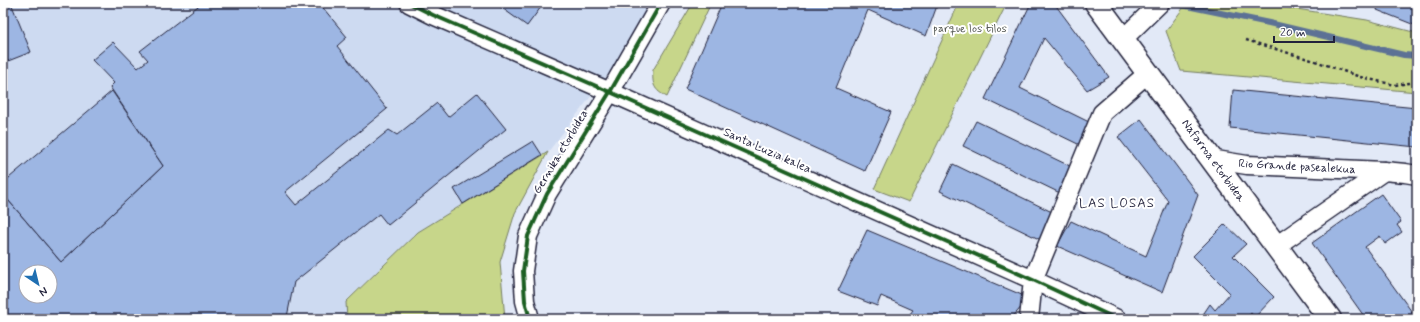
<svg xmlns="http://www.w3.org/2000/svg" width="1420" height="322" viewBox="0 0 1420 322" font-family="Mynerve,sans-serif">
<rect width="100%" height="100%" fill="#e2e9f7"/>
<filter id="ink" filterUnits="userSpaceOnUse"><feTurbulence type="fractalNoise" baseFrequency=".025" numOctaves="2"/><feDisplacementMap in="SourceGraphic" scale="8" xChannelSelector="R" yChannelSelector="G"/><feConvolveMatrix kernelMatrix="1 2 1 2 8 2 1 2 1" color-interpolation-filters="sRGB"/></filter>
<g filter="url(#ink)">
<path fill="#cddaf1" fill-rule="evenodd" d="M3,3H663L548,152L418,232L346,301L347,319H293L284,316L280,319H3ZM26,272H50V296H26Z"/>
<g fill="#c7d68a" stroke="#747c62">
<path d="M693,3H711L667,97C654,90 652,85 653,70Z"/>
<path d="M959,3H1007L909,202L874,189Z"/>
<path d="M1187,3H1258L1367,20L1417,33V92L1181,71L1166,31Z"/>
<path d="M548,152L515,213L500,262L505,319H347L346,302L418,232Z"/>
</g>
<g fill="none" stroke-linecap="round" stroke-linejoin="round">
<path stroke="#5b7195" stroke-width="6" d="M1182,5L1269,23L1404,55L1417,56"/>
</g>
<g fill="#9db6e3" stroke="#22223b" fill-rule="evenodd">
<path d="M3,3H11L31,52L3,63Z"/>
<path d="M202,3H319L347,37L337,46L387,109L285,192L296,205L389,130L397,135L437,103L448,117L477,93L506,129L388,225L379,214L294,282L287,317L281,315L276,319H3V194L61,262L163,166L110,87L114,83L92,60L113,42L138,68L148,60L140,51ZM26,272H50V296H26Z"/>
<path d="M495,3H544L527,26Z"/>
<path d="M722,3H938L926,36L868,10L836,88L891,112L865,171L685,89Z"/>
<path d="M1031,3H1054L1109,77L1087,90L1044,38L1020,88L1091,123L1080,145L985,99Z"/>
<path d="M1379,3H1417V26L1377,10Z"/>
<path d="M1233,90L1417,108V147L1230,128Z"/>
<path d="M112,91L163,166L61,262L3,194V183Z"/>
<path d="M1141,119L1198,195L1162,292L1057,246L1071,221L1146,256L1168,201L1118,137Z"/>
<path d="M976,121L1074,168L1062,194L963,146Z"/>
<path d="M533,141L542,155L463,204L454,189Z"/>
<path d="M953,164L1054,213L1041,240L940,191Z"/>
<path d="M1381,194L1401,222L1397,225L1402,232L1385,244L1380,236L1365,247L1417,319H1366L1312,243Z"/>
<path d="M1225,224L1246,244L1233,256L1274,297L1255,317L1251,313L1245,319H1200L1210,304L1215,310L1230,293L1193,256Z"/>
<path d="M867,230L1029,298L1011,319H906L913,310L881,296L877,306L838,291Z"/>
<path d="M1300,314L1304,319H1294L1297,316Z"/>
</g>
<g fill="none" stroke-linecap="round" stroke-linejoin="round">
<g stroke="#22223b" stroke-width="21">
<g id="street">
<path d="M409,3L433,15L610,92L1033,280L1117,319"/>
<path d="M1123,39L1160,3"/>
<path d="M1210,159L1247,165L1384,171L1405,173L1417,175"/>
<path d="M1276,246L1384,171"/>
<path d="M530,319L525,301L523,271L528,236L547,194L610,92L661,3"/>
<path d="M1029,319L1033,280L1102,113L1148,73"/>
</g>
</g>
<g stroke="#22223b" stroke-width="25">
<path id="secondary" d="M1096,3L1330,319"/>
</g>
<path stroke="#22223b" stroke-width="2.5" stroke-dasharray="3 3" stroke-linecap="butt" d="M1246,40L1318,62L1360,77L1395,85L1417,82"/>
<use href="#street" stroke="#fff" stroke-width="18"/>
<use href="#secondary" stroke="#fff" stroke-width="22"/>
<g stroke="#fff" stroke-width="6">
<g id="cycleway">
<path d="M409,3L433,15L610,92L1033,280L1117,319"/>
<path d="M530,319L525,301L523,271L528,236L547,194L610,92L661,3"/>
</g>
</g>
<use href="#cycleway" stroke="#1b5e20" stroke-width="4"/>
</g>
</g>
<g text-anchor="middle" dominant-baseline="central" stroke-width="4" stroke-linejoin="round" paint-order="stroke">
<g font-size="12" fill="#545853" stroke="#fff">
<text x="970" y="29">parque los tilos</text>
</g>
<g font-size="12" fill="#22223b" stroke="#fff">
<text transform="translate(767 151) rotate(24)">Santa Luzia kalea</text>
<text transform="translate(561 152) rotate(-59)">Gernika etorbidea</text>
<text transform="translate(1213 161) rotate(54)">Nafarroa etorbidea</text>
<text transform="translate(1297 167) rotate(3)">Rio Grande pasealekua</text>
</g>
<g font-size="13" letter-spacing="1" fill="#22223b" stroke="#fff">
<text x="1117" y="203">LAS LOSAS</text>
</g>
</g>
<rect width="1420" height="322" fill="none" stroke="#fff" stroke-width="16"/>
<rect x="8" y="8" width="1404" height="306" fill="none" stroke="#22223b" stroke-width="1.5" filter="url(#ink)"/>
<g transform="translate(38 284) rotate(145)"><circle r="19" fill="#ffffff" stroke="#a7a7b1"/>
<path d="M0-3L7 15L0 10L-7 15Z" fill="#1f6fb2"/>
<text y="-6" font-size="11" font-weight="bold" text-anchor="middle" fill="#22223b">N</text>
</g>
<path d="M1274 36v6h60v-6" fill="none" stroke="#22223b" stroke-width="2"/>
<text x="1280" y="36" font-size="12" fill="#22223b" stroke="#ffffff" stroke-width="3" paint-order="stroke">20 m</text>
</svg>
